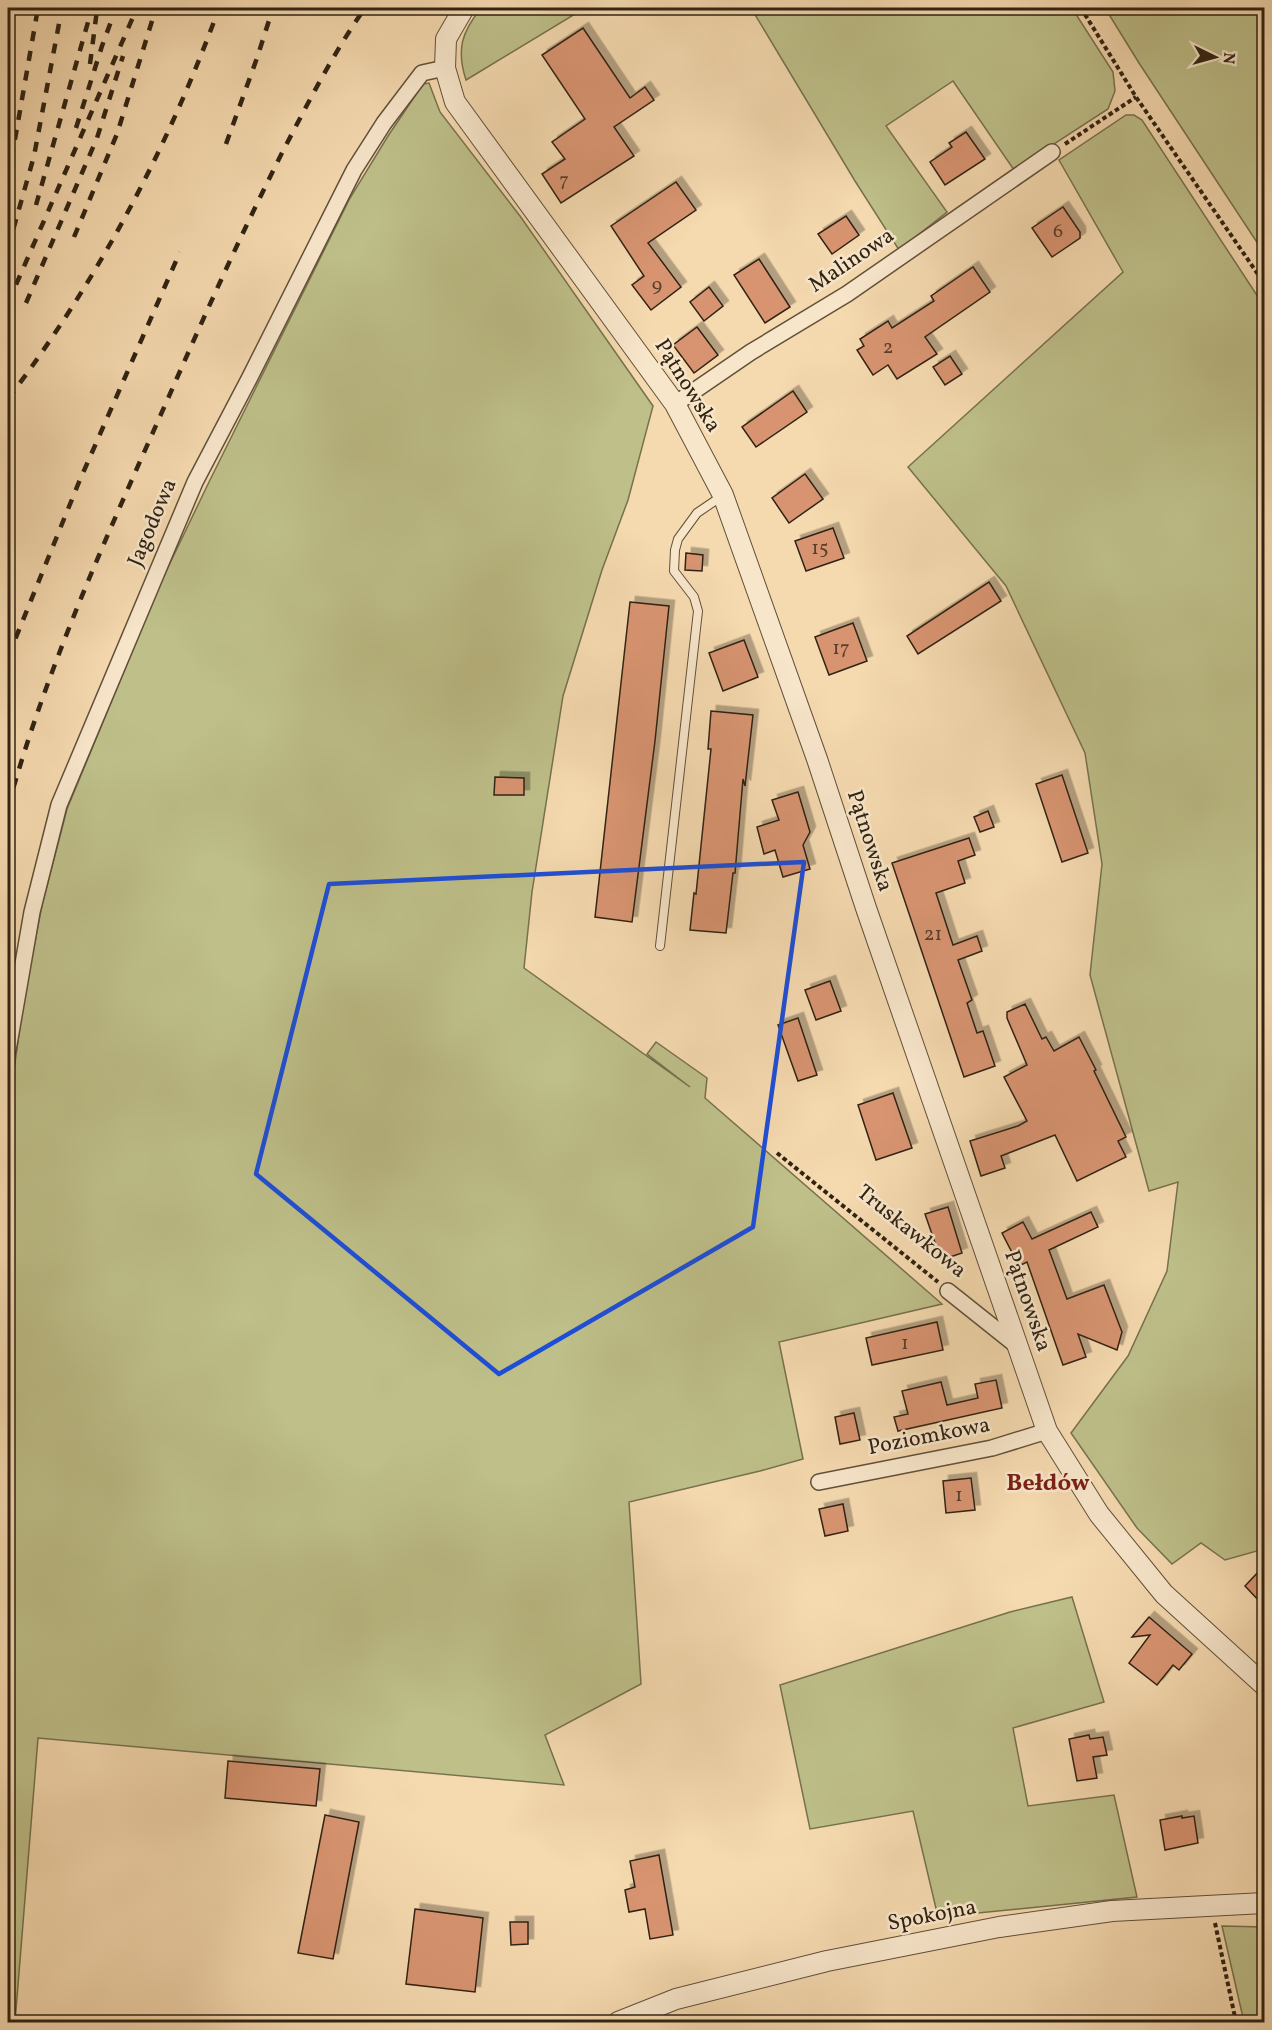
<svg xmlns="http://www.w3.org/2000/svg" width="1272" height="2030" viewBox="0 0 1272 2030" font-family="Vollkorn,serif">
<defs>
<filter id="shadow"><feDropShadow dx="5.5" dy="-5.5" stdDeviation="0" flood-color="#0004"/></filter>
</defs>
<rect width="100%" height="100%" fill="#f5d9af"/>
<filter id="stains"><feTurbulence type="fractalNoise" baseFrequency=".00333" numOctaves="4"/><feColorMatrix values="0 0 0 0 .2 0 0 0 0 .09 0 0 0 0 .02 0 0 0 .5 -.17"/></filter>
<radialGradient id="worn" r=".72"><stop offset=".6" stop-color="#630" stop-opacity="0"/><stop offset="1" stop-color="#630" stop-opacity=".3"/></radialGradient>
<g fill="#bebf89" stroke="#77714e" stroke-width="1.5">
<path d="M481,8H585L466,80C456,49 462,32 481,8Z"/>
<path d="M751,8H1072L1113,72L1115,91L1108,109L1014,170L953,81L886,126L947,212L899,250L855,181Z"/>
<path d="M1105,8H1264V253L1139,63Z"/>
<path d="M429,83L440,112L520,216L653,406L628,500L602,570L563,696L532,892L524,968L690,1087L647,1054L656,1042L707,1078L705,1098L942,1304L779,1342L803,1459L760,1471L629,1502L641,1684L545,1735L564,1785L38,1738L15,2022H8V1115L23,1004L42,905L67,809L160,584L209,482L350,198L388,136L423,84Z"/>
<path d="M1126,115H1134L1142,120L1264,306V1549L1225,1560L1201,1543L1172,1564L1137,1528L1071,1433L1128,1356L1167,1271L1178,1182L1149,1191L1090,975L1102,864L1085,753L1006,586L908,467L1123,272L1059,160Z"/>
<path d="M1072,1597L1104,1702L1013,1728L1028,1806L1114,1795L1137,1897L938,1917L913,1811L810,1829L780,1685L1010,1612Z"/>
<path d="M1222,1926L1264,1927V2022H1244Z"/>
</g>
<g fill="#d89471" stroke="#302313" stroke-width="1.5" filter="url(#shadow)">
<path d="M583,28L630,98L645,87L654,100L614,127L634,156L561,203L542,174L565,159L552,142L585,119L542,55Z"/>
<path d="M966,132L985,159L945,185L930,162L952,147L949,143Z"/>
<path d="M676,182L696,210L648,243L681,287L651,310L632,285L644,276L611,226Z"/>
<path d="M1063,207L1080,232V238L1052,257L1032,228Z"/>
<path d="M846,216L859,235L832,254L818,234Z"/>
<path d="M759,259L790,307L765,323L734,275Z"/>
<path d="M973,267L990,292L925,337L937,354L897,379L888,365L873,375L857,350L864,346L860,339L888,321L892,328L934,301L931,296Z"/>
<path d="M709,287L723,306L704,321L690,302Z"/>
<path d="M697,327L718,355L694,373L673,345Z"/>
<path d="M950,356L962,374L945,385L933,367Z"/>
<path d="M793,391L807,412L756,447L742,427Z"/>
<path d="M805,474L823,499L789,523L772,498Z"/>
<path d="M833,528L844,558L806,571L795,541Z"/>
<path d="M686,553L703,555L702,571L685,570Z"/>
<path d="M989,582L1001,601L918,654L907,636Z"/>
<path d="M630,602L669,606L655,741L632,922L595,917Z"/>
<path d="M853,623L867,661L829,675L815,637Z"/>
<path d="M744,640L758,677L723,691L709,653Z"/>
<path d="M711,711L753,715L745,786L743,779L735,873H733L726,933L690,930L694,893L696,894L711,749H708Z"/>
<path d="M1062,775L1088,853L1062,862L1036,784Z"/>
<path d="M495,777L524,778V795H494Z"/>
<path d="M798,792L810,832L803,845L810,869L783,877L775,850L764,854L757,827L779,820L772,800Z"/>
<path d="M988,811L994,827L980,832L974,817Z"/>
<path d="M969,838L975,855L958,861L965,883L936,893L953,945L977,936L982,951L958,960L972,1000L967,1003L977,1033L983,1031L995,1066L964,1077L892,863Z"/>
<path d="M830,981L841,1011L816,1020L805,990Z"/>
<path d="M1025,1004L1042,1039L1046,1037L1054,1051L1079,1037L1096,1070L1094,1071L1126,1137L1118,1141L1126,1157L1077,1181L1055,1135L1001,1156L1005,1168L981,1176L970,1141L1018,1126L1027,1121L1004,1077L1027,1065L1007,1018V1012Z"/>
<path d="M798,1018L817,1075L798,1081L778,1025Z"/>
<path d="M893,1093L912,1148L876,1160L858,1105Z"/>
<path d="M948,1207L962,1253L941,1260L925,1214Z"/>
<path d="M1091,1212L1098,1227L1049,1250L1067,1299L1104,1285L1122,1332L1117,1350L1078,1334L1086,1357L1063,1365L1027,1262L1019,1266L1002,1233L1023,1222L1032,1239Z"/>
<path d="M937,1322L943,1350L872,1365L866,1338Z"/>
<path d="M996,1380L1002,1408L898,1431L894,1417L908,1414L902,1391L941,1382L947,1405L978,1398L975,1384Z"/>
<path d="M854,1413L860,1440L840,1444L835,1417Z"/>
<path d="M971,1478L975,1510L946,1513L943,1481Z"/>
<path d="M843,1504L848,1531L825,1536L819,1509Z"/>
<path d="M1264,1566V1606L1245,1586Z"/>
<path d="M1149,1617L1192,1654L1179,1670L1173,1665L1157,1685L1129,1663L1150,1635L1132,1637Z"/>
<path d="M1089,1735L1090,1739L1103,1737L1107,1755L1093,1757L1097,1778L1077,1781L1069,1739Z"/>
<path d="M228,1761L320,1769L316,1806L225,1798Z"/>
<path d="M325,1815L359,1822L333,1959L298,1953Z"/>
<path d="M1182,1816V1818L1194,1816L1198,1843L1165,1850L1160,1820Z"/>
<path d="M659,1855L673,1935L650,1939L645,1909L629,1912L625,1890L635,1887L630,1861Z"/>
<path d="M415,1909L483,1918L475,1992L406,1984Z"/>
<path d="M510,1922H528V1944L511,1945Z"/>
</g>
<g fill="none" stroke-linecap="round" stroke-linejoin="round">
<g stroke="#61503a" stroke-width="10">
<path id="service" d="M660,946L698,611L694,597L674,571L675,550L678,539L697,513L722,496"/>
</g>
<g stroke="#61503a" stroke-width="18">
<g id="minor">
<path d="M675,404L751,352L847,294L1052,152"/>
<path d="M8,1050L32,912L59,805L195,482L249,379L354,170L384,123L422,73L445,68"/>
<path d="M948,1291L1017,1346"/>
<path d="M819,1482L992,1448L1047,1431"/>
</g>
</g>
<g stroke="#61503a" stroke-width="22">
<g id="tertiary">
<path d="M464,8L446,39L445,68L455,102L675,404L723,495L817,759L866,908L1047,1431L1099,1514L1164,1594L1264,1685"/>
<path d="M618,2022L676,1999L827,1961L999,1927L1112,1911L1264,1903"/>
</g>
</g>
<g stroke="#302313" stroke-width="4" stroke-dasharray="4.5 3" stroke-linecap="butt">
<path d="M1081,8L1136,97L1264,283"/>
<path d="M1065,144L1136,97"/>
<path d="M777,1153L938,1282"/>
<path d="M1215,1923L1236,2022"/>
</g>
<use href="#service" stroke="#f8e6cb" stroke-width="8"/>
<use href="#minor" stroke="#f8e6cb" stroke-width="15"/>
<use href="#tertiary" stroke="#f8e6cb" stroke-width="20"/>
<g stroke="#302313" stroke-width="4.5" stroke-dasharray="10 10" stroke-linecap="butt">
<path d="M8,41L13,8"/>
<path d="M90,64L97,10"/>
<path d="M76,128L102,46L116,8"/>
<path d="M226,144L257,58L273,8"/>
<path d="M8,179L38,8"/>
<path d="M36,205L92,8"/>
<path d="M74,237L117,134L156,8"/>
<path d="M8,248L34,156L62,8"/>
<path d="M8,303L137,8"/>
<path d="M26,303L97,138L123,56"/>
<path d="M8,399C98,280 168,148 219,8"/>
<path d="M8,657L79,482L180,252"/>
<path d="M8,807C49,658 115,519 177,378C211,301 246,224 284,149C309,101 334,52 365,8"/>
</g>
</g>
<path fill="none" stroke="#1d4ed8" stroke-width="4.5" stroke-linejoin="round" d="M804,862L753,1227L499,1374L256,1174L329,884Z"/>
<g text-anchor="middle" dominant-baseline="central" stroke-width="5" stroke-linejoin="round" paint-order="stroke">
<g font-size="20" fill="#5a3f2a">
<text x="564" y="181">7</text>
<text x="1058" y="232">6</text>
<text x="657" y="286">9</text>
<text x="888" y="348">2</text>
<text x="820" y="549">15</text>
<text x="841" y="649">17</text>
<text x="933" y="935">21</text>
<text x="905" y="1344">1</text>
<text x="959" y="1496">1</text>
</g>
<g font-size="22" fill="#302313" stroke="#f8e6cb">
<text transform="translate(852 261) rotate(-34)">Malinowa</text>
<text transform="translate(687 386) rotate(58)">Pątnowska</text>
<text transform="translate(153 523) rotate(-67)">Jagodowa</text>
<text transform="translate(869 841) rotate(72)">Pątnowska</text>
<text transform="translate(911 1232) rotate(39)">Truskawkowa</text>
<text transform="translate(1027 1301) rotate(71)">Pątnowska</text>
<text transform="translate(929 1437) rotate(-11)">Poziomkowa</text>
<text transform="translate(932 1916) rotate(-11)">Spokojna</text>
</g>
<g font-size="24" font-weight="bold" fill="#7a1f14" stroke="#f8e6cb">
<text x="1048" y="1484">Bełdów</text>
</g>
</g>
<rect width="1272" height="2030" fill="none" stroke="#f5d9af" stroke-width="30"/>
<rect x="9" y="9" width="1254" height="2012" fill="none" stroke="#302313" stroke-width="3"/>
<rect x="15" y="15" width="1242" height="2000" fill="none" stroke="#302313" stroke-width="1.5"/>
<g transform="translate(1215 57) rotate(95)" stroke="#f8e6cb" stroke-width="4.5" paint-order="stroke">
<path d="M0-4.5L10 22L0 15L-10 22Z" fill="#302313"/>
<text y="-9" font-size="16" font-weight="bold" text-anchor="middle" fill="#302313">N</text>
</g>
<rect width="100%" height="100%" filter="url(#stains)"/>
<rect width="100%" height="100%" fill="url(#worn)"/>
</svg>
